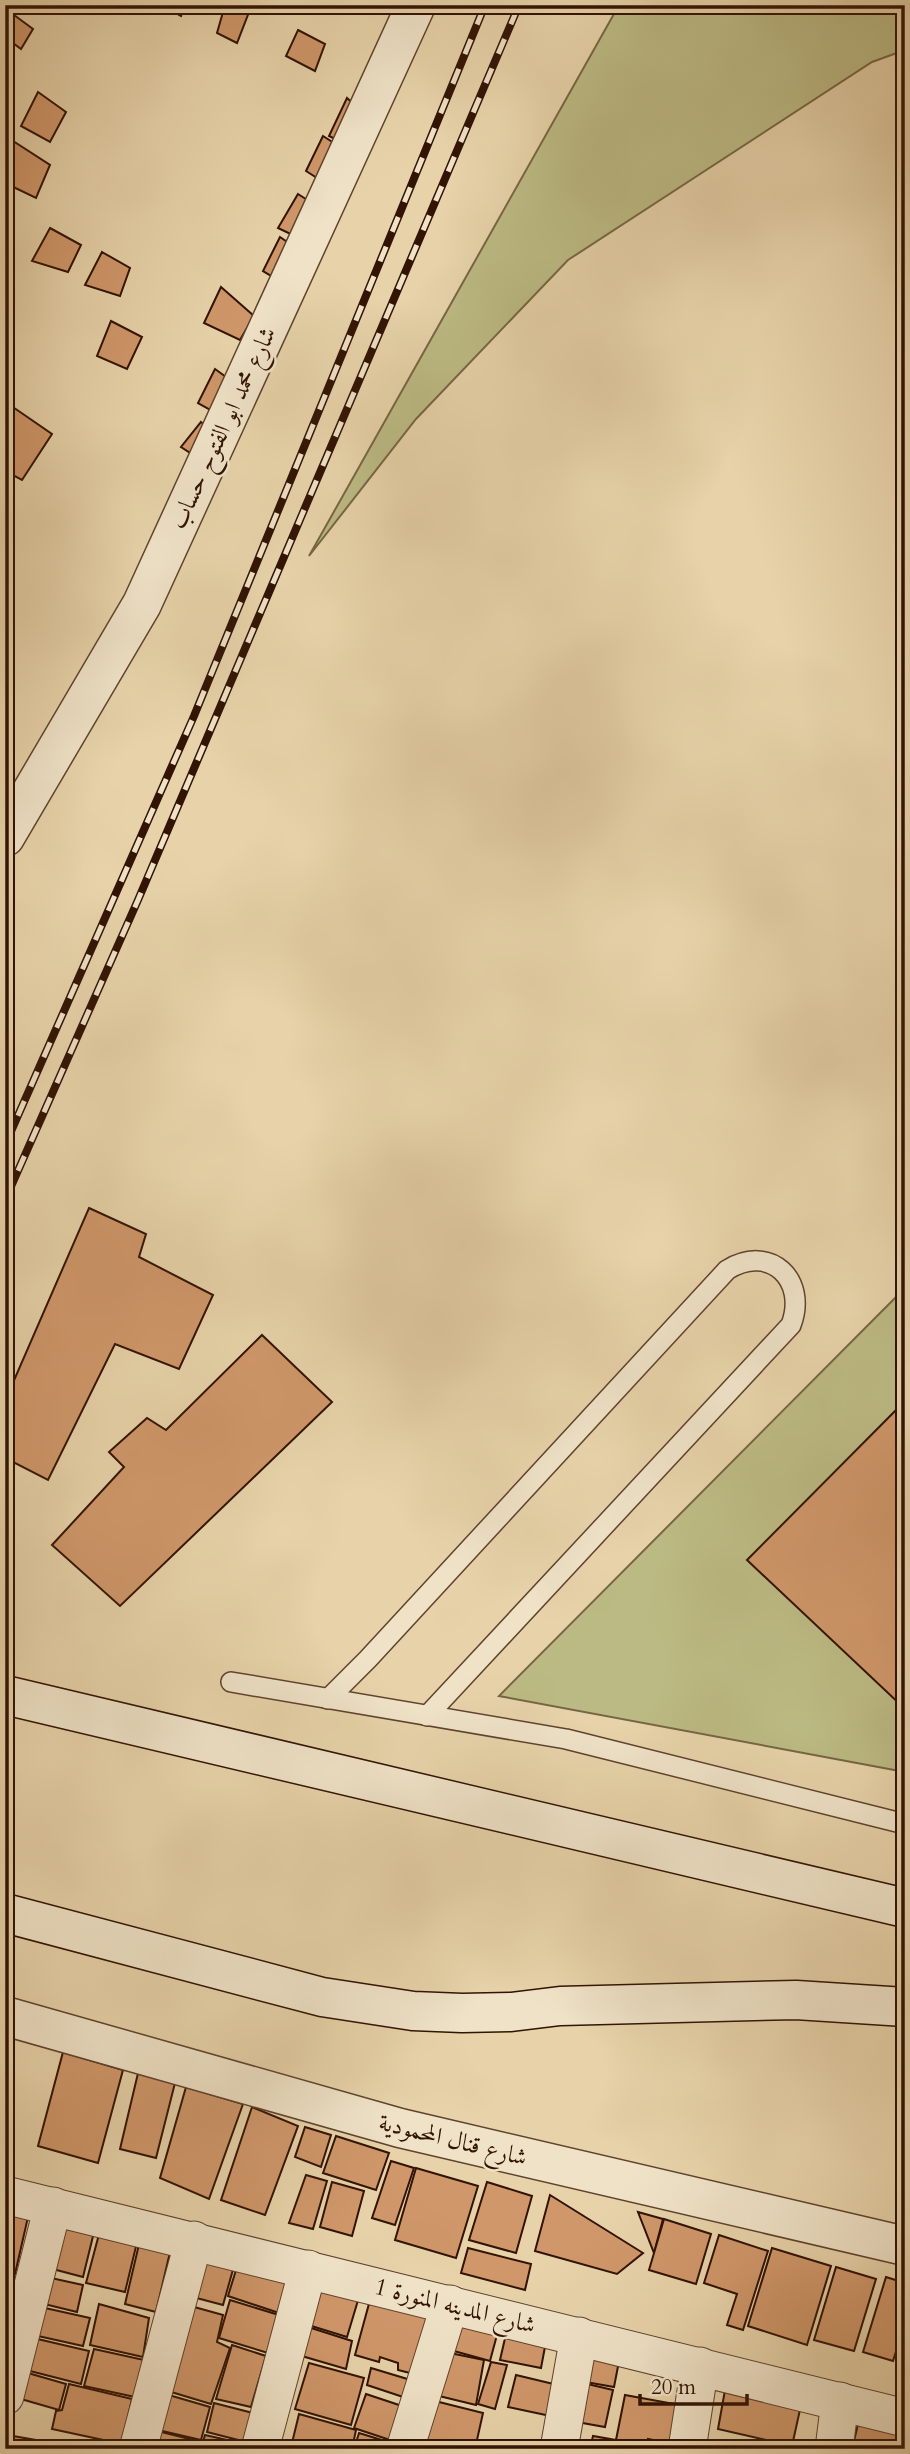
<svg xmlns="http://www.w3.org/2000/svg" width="910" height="2454" viewBox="0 0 910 2454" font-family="Cardo,Amiri,serif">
<rect width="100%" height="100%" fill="#e7d2a9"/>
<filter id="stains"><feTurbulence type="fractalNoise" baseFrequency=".00286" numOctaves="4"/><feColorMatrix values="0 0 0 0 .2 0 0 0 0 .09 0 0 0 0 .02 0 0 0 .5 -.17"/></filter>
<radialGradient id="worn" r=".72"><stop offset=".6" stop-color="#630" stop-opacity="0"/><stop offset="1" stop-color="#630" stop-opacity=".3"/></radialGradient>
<g fill="#bcba84" stroke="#764" stroke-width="2">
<path d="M619,5H905V50L872,62L568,260L416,419L309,556Z"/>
<path d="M905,1288V1772L499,1696Z"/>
</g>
<g fill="#cf976a" stroke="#321304" stroke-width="2">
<path d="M162,5H185L181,16Z"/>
<path d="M225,5H239L249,12L237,43L217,33Z"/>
<path d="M10,12L33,29L21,49L5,37V24Z"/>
<path d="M298,30L325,44L315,71L286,56Z"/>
<path d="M38,92L66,112L50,142L21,126Z"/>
<path d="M347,98L372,121L358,150L329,136Z"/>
<path d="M323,136L356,157L339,192L306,171Z"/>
<path d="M10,139L50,165L36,198L5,183V150Z"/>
<path d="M298,194L334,217L322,249L278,228Z"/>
<path d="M50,228L81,245L68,272L32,261Z"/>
<path d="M280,237L312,259L298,292L263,271Z"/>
<path d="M102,252L130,268L120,296L85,285Z"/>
<path d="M221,287L254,316L240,340L204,323Z"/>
<path d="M111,321L142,337L127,369L97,356Z"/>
<path d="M215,369L247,392L234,423L198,403Z"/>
<path d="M7,403L52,434L22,480L5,471Z"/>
<path d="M201,422L230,444L215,469L181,447Z"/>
<path d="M89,1208L146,1234L139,1257L213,1295L179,1369L115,1344L48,1480L5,1458V1401Z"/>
<path d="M262,1335L332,1402L120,1606L52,1545L124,1467L109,1452L147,1418L166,1430Z"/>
<path d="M905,1401V1709L747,1560Z"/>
<path d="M63,2052L123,2070L98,2163L38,2146Z"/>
<path d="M139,2069L176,2079L156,2158L120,2149Z"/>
<path d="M186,2087L243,2104L209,2199L160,2178Z"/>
<path d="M252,2107L298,2126L265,2215L221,2200Z"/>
<path d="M305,2127L331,2135L321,2167L295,2157Z"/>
<path d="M336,2136L389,2153L376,2190L323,2173Z"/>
<path d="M391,2161L414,2168L395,2225L372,2218Z"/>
<path d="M416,2168L478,2186L456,2258L395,2240Z"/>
<path d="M306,2175L327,2181L313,2229L289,2223Z"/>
<path d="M332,2182L364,2191L352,2236L320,2227Z"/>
<path d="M487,2182L532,2196L516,2253L469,2240Z"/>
<path d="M550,2195L643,2253L617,2274L535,2251Z"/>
<path d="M5,2212L28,2217L15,2274L5,2272Z"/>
<path d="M638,2212L663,2219L654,2253Z"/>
<path d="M58,2219L95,2228L83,2277L45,2267Z"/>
<path d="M664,2219L711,2234L696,2284L649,2270Z"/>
<path d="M102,2223L139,2234L125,2292L86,2283Z"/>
<path d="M719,2235L768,2251L743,2330L727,2325L737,2294L704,2283Z"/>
<path d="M140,2240L171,2248L156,2312L125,2304Z"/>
<path d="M468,2248L531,2264L525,2290L461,2273Z"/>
<path d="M772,2248L831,2266L807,2345L748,2326Z"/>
<path d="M201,2250L236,2259L223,2305L189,2296Z"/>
<path d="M240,2257L291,2273L279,2313L228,2296Z"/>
<path d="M836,2267L876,2279L854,2351L814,2340Z"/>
<path d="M5,2275L23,2279L15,2317L5,2315Z"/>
<path d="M42,2276L83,2285L77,2312L36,2302Z"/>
<path d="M886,2277L905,2283V2323L893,2361L863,2352Z"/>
<path d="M317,2284L359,2297L347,2337L305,2324Z"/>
<path d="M230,2300L279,2315L268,2353L219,2338Z"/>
<path d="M370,2300L430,2317L414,2374L398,2370V2363L380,2357L379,2362L355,2355Z"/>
<path d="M99,2304L149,2318L143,2357L90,2345Z"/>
<path d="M187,2305L223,2315L217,2342L230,2348L211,2404L158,2388Z"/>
<path d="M36,2306L90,2318L83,2346L29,2334Z"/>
<path d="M453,2308L501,2320L490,2361L443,2348Z"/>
<path d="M509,2321L548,2331L541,2368L500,2360Z"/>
<path d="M305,2326L352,2341L346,2369L295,2354Z"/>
<path d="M29,2337L89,2351L81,2384L22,2369Z"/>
<path d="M589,2342L621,2351L614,2387L580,2381Z"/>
<path d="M232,2345L266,2356L251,2407L216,2399Z"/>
<path d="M94,2349L144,2360L135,2397L84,2386Z"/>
<path d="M450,2353L484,2360L476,2405L439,2396Z"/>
<path d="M491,2362L507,2365L495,2409L478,2404Z"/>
<path d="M309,2363L364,2378L351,2425L295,2409Z"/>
<path d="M371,2368L414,2381L409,2399L367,2385Z"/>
<path d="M21,2371L66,2384L59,2410L14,2397Z"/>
<path d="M516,2375L566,2387L560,2418L508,2407Z"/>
<path d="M727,2379L803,2396L792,2446L718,2429Z"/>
<path d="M579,2382L613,2390L605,2427L571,2421Z"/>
<path d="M69,2384L132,2399L122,2444L52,2429L56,2411L62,2410Z"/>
<path d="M155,2391L210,2407L201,2440L145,2427Z"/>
<path d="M366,2394L411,2409L399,2443L354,2428Z"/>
<path d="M625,2395L680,2405L673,2444L648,2439L647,2449H590L593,2436L616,2440Z"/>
<path d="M431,2400L483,2413L475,2449H461L418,2438Z"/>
<path d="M214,2403L253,2413L246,2442L207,2432Z"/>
<path d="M299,2414L356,2430L352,2449H317L292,2443Z"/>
<path d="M860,2416L902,2432L899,2449H852Z"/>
<path d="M145,2428L198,2441L196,2449H140Z"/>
<path d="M359,2433L398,2445L397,2449H354Z"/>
<path d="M205,2435L245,2444L244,2449H201Z"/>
<path d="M13,2436L88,2449H10Z"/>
<path d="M417,2440L448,2449H415Z"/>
<path d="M710,2443L750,2446V2449H710Z"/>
<path d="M760,2445L818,2449H759Z"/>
</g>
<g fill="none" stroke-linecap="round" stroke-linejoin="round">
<g stroke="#5f432d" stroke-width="22">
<g id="service">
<path d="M231,1682L566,1739L905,1824"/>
<path d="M328,1699L368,1659L727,1270C770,1243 808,1280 791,1325L427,1716"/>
</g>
</g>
<g stroke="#5f432d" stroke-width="39">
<g id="minor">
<path d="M5,2195L905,2418"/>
<path d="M5,2396L53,2206"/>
<path d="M138,2449L194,2240"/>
<path d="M260,2449L308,2269"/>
<path d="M405,2449L450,2304"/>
<path d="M559,2449L579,2336"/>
<path d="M687,2449L700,2366"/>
<path d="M834,2449L840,2401"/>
</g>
</g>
<g stroke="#5f432d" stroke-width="41">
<g id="tertiary">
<path d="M5,837L142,604L416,5"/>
<path d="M5,2016L400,2128L905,2246"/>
</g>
</g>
<g stroke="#321304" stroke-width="41">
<g id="secondary">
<path d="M5,1695L905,1908"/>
<path d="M5,1913L322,1997L413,2011L462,2013L511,2012L560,2006L796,2000L905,2007"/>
</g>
</g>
<use href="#service" stroke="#efe2c7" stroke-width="19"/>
<use href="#minor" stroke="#efe2c7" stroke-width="37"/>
<use href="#tertiary" stroke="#efe2c7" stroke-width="38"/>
<use href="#secondary" stroke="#efe2c7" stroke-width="38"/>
<g stroke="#321304" stroke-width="8">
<g id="rail">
<path d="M5,1145L194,716L485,5"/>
<path d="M5,1200L138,900L519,5"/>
</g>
</g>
<use href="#rail" stroke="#efe2c7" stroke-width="5" stroke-dasharray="16" stroke-linecap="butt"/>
</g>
<g text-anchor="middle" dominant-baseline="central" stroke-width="5" stroke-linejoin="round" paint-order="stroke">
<g font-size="24" fill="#321304" stroke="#efe2c7">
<text transform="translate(223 428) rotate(-65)">شارع محمد ابو الفتوح حساب</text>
<text transform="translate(453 2140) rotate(14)">شارع قنال المحمودية</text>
<text transform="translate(455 2306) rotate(14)">شارع المدينه المنورة 1</text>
</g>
</g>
<rect width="910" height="2454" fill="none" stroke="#e7d2a9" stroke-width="28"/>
<rect x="7" y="7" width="896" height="2440" fill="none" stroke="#321304" stroke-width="3.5"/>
<rect x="14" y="14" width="882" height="2426" fill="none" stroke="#321304" stroke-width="2"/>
<path d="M640 2394v10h107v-10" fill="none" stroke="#321304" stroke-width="3.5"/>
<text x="651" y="2394" font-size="21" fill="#321304" stroke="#efe2c7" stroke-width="5" paint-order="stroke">20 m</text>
<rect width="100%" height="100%" filter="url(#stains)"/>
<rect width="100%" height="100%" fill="url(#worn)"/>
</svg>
